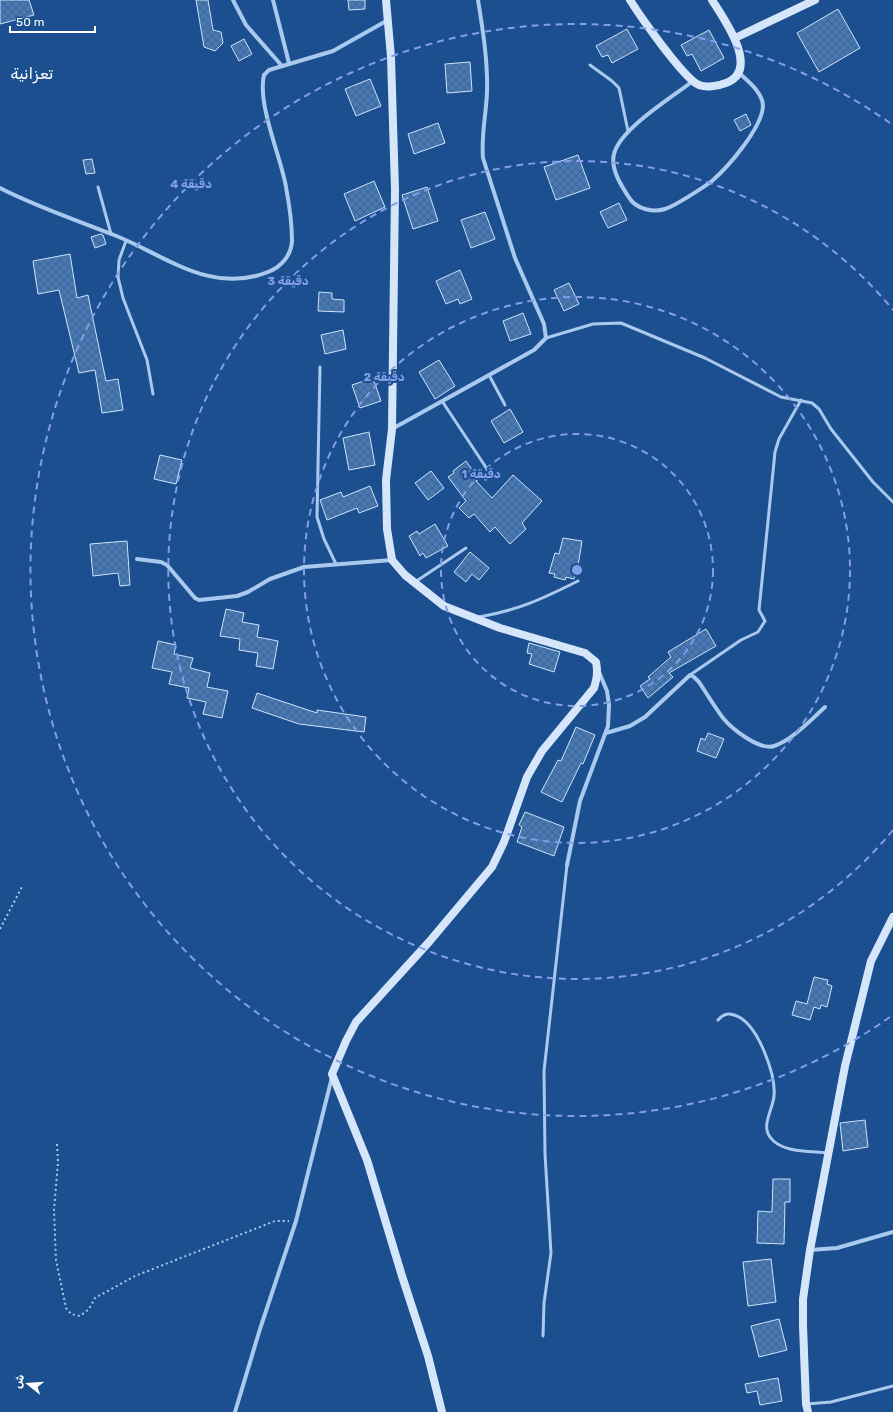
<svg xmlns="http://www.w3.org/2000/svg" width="893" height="1412" viewBox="0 0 893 1412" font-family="Rubik,Cairo,sans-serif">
<defs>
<pattern id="building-cross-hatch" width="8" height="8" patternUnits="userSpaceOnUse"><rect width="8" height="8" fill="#4478b7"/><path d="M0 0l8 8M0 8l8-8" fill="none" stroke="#486282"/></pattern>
</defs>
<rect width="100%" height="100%" fill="#1b4f8f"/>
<g fill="url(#building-cross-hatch)" stroke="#cfe3fa">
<path d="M0,0H29L34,15L0,24Z"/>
<path d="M196,0H208L213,30L221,32L223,43L215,51L204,47Z"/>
<path d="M348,0H365V9L349,10Z"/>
<path d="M838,9L860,48L819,72L797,33Z"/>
<path d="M627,29L638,49L612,63L608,55L602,57L596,46Z"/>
<path d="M709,30L724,58L701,71L692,54L687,56L681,45Z"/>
<path d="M244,39L252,54L239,61L231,46Z"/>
<path d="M470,62L472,91L447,93L445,64Z"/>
<path d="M370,79L381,106L356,116L345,89Z"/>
<path d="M746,114L751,125L740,131L734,120Z"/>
<path d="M438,123L445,143L414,154L408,134Z"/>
<path d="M578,155L590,188L556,200L544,167Z"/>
<path d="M92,159L95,173L86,174L83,160Z"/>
<path d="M374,181L385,207L355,221L344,194Z"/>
<path d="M427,187L438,221L413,229L402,195Z"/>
<path d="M619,203L627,220L608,228L600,212Z"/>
<path d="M485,212L495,239L471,248L461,220Z"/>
<path d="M101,234L103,235L106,244L95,248L91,237Z"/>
<path d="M70,254L77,298L88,295L106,381L118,379L123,410L102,413L95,370L79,373L59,290L38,294L33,261Z"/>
<path d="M460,270L472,299L460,304L458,299L446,304L436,281Z"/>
<path d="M569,283L579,304L564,311L554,290Z"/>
<path d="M319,292L332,293V299L344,300V312L318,311Z"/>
<path d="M523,313L531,334L510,341L503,321Z"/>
<path d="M343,330L346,349L325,354L321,335Z"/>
<path d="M439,360L455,386L435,399L419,372Z"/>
<path d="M373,378L381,401L360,408L352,385Z"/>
<path d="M510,409L523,432L504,443L491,421Z"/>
<path d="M369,432L375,465L349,470L343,438Z"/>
<path d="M160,455L182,460L176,484L154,479Z"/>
<path d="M466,461L479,479L476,481L492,498L513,475L542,501L522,523L526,529L510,544L495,527L490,532L474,514L469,518L459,508L466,501L448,477L454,473L453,471Z"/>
<path d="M431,471L444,488L428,500L415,483Z"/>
<path d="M370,486L378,506L359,513L357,508L327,520L320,500L341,492L343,497Z"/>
<path d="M435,524L448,546L426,558L423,553L420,556L409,536L417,531L419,534Z"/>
<path d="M563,538L582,541L579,560L574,579L566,577L565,580L554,577L555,574L549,573L555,553L559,554Z"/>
<path d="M127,541L130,585L120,586L118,573L93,576L90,544Z"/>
<path d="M470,552L489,568L479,580L472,574L466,582L454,572Z"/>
<path d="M226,609L244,613L242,622L259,625L257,637L278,641L273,669L256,666L258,653L239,650L240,639L220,636Z"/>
<path d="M706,629L716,646L669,673L673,677L648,698L640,686L650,679L648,677L671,657L668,652Z"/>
<path d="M158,641L176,645L174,654L193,658L190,668L210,673L207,687L228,691L222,718L203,714L206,702L187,698L189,688L169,684L172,672L152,668Z"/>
<path d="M529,643L560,652L554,672L529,664L532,654L527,653Z"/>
<path d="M257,693L317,713V710L366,717L364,732L299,724L252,708Z"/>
<path d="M576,727L595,735L583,764L581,763L562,802L541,792L558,760L561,761Z"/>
<path d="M708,733L724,739L716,758L697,751L701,738L705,740Z"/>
<path d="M525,812L564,827L554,856L517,842L522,827L519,825Z"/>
<path d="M814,977L828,980L827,984L832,986L827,1007L821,1005L820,1009L814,1007L810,1020L792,1015L796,1001L807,1004Z"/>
<path d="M865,1120L868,1147L843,1151L840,1123Z"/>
<path d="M773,1179H790V1202H785L784,1244L757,1243L758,1211L772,1212Z"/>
<path d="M771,1259L776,1302L748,1306L743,1262Z"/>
<path d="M779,1319L787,1350L759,1357L751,1326Z"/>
<path d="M778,1378L782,1401L760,1405L757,1391L747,1393L745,1384Z"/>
</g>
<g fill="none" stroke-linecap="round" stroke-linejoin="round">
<g stroke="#a9c9ee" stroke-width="2" stroke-dasharray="2 3" stroke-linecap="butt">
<path d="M0,929L23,885"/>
<path d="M57,1144L58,1162L54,1210L56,1260L66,1308L71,1314L80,1316L89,1309L95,1298L135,1276L275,1221H289"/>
</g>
<g stroke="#a9c9ee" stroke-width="3">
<path d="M590,65L612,81L619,88L628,131"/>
<path d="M98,187L111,234"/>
<path d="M126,241L119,260L118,277L123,298L147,360L153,394"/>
<path d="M546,338L593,324L621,323L705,358L781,397L812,403L819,409L831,429L873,482L893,502"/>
<path d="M320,367L317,517L324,539L336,564"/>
<path d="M489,375L505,405"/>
<path d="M442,401L491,475"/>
<path d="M415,582L466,548"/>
<path d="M479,617C519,610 542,599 578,581"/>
<path d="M690,675L741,640L758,632L765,621L759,610L775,452L779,439L801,400"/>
<path d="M718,1020C725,1012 731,1013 739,1017C759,1028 776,1075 774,1096C773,1109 761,1125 770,1137C781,1153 810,1151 827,1153"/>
<path d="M543,1336L544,1303L551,1253L545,1154L544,1071L567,865"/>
<path d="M807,1404L831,1402L893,1386"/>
</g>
<g stroke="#a9c9ee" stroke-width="4">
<path d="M233,0L246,25L282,66"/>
<path d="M273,0L289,63"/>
<path d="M693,81C671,98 620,129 614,154C610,169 622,187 630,199C637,209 654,213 665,209C675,206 704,187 712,181C728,167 762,128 763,106C763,93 748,81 739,73"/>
<path d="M0,188C37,207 76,220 114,235C165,255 210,295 268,272C281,267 291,256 292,241C292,224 289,203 286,187C281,157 257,104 264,75L269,70L333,51L388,20"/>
<path d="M392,429L534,350L546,338L544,324L515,258L483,158C481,136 486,115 487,93C488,62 483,31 478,0"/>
<path d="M137,559L161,562L167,565L195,598L199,600L237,596L248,592L270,579L304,567L392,560"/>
<path d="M606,733L630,726L645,717L690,675L694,677L699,682C707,694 714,706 723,718C732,729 760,751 774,746C791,741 812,719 825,707"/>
<path d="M567,865L580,801L608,726L609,705L607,691L599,672"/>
<path d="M810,1250L837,1248L893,1232"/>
<path d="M235,1412L260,1329L296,1221L332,1077"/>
</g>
<g stroke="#d6e6fa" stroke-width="8">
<path d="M386,0L391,57L395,190L392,429L386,480L387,529L392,560L405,575L444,606L500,628L585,653L596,662C598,672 597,678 594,688L542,751L527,777L504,842L492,867L429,942L356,1022L346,1041L332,1074L367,1160L402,1276L428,1356L442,1412"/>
<path d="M630,0C640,16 684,79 699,85C706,88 718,86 726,83C761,70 724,19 712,0"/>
<path d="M735,38L815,0"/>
<path d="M808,1412L806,1404L803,1326V1299L810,1250L845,1066L871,961L893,917"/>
</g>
</g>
<g fill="none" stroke="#839eea" stroke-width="2" stroke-dasharray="7 5">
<circle cx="577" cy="570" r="136"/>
<circle cx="577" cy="570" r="273"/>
<path d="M893 830A409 409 0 1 1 893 310"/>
<path d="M890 1017A546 546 0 1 1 890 123"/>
</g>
<g text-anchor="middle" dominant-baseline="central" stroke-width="4" stroke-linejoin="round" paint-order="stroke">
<g font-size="16" fill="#fff" stroke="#1b4f8f">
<text x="32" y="73">تعزانية</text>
</g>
</g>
<circle cx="577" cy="570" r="6" fill="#839eea" stroke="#1b4f8f" stroke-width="2"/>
<g font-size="12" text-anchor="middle" font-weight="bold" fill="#839eea" stroke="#1b4f8f" stroke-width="4" stroke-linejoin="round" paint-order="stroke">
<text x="191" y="188">4 دقيقة</text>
<text x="288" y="285">3 دقيقة</text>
<text x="384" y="381">2 دقيقة</text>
<text x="481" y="478">1 دقيقة</text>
</g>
<g transform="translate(28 1384) rotate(287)" stroke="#1b4f8f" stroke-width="3" paint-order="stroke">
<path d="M0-3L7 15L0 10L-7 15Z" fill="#ffffff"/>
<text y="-6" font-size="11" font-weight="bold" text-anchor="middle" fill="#ffffff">ش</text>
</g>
<path d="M10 26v6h85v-6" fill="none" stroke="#ffffff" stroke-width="2"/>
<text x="16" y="26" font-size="12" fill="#ffffff" stroke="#1b4f8f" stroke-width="3" paint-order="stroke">50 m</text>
</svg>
